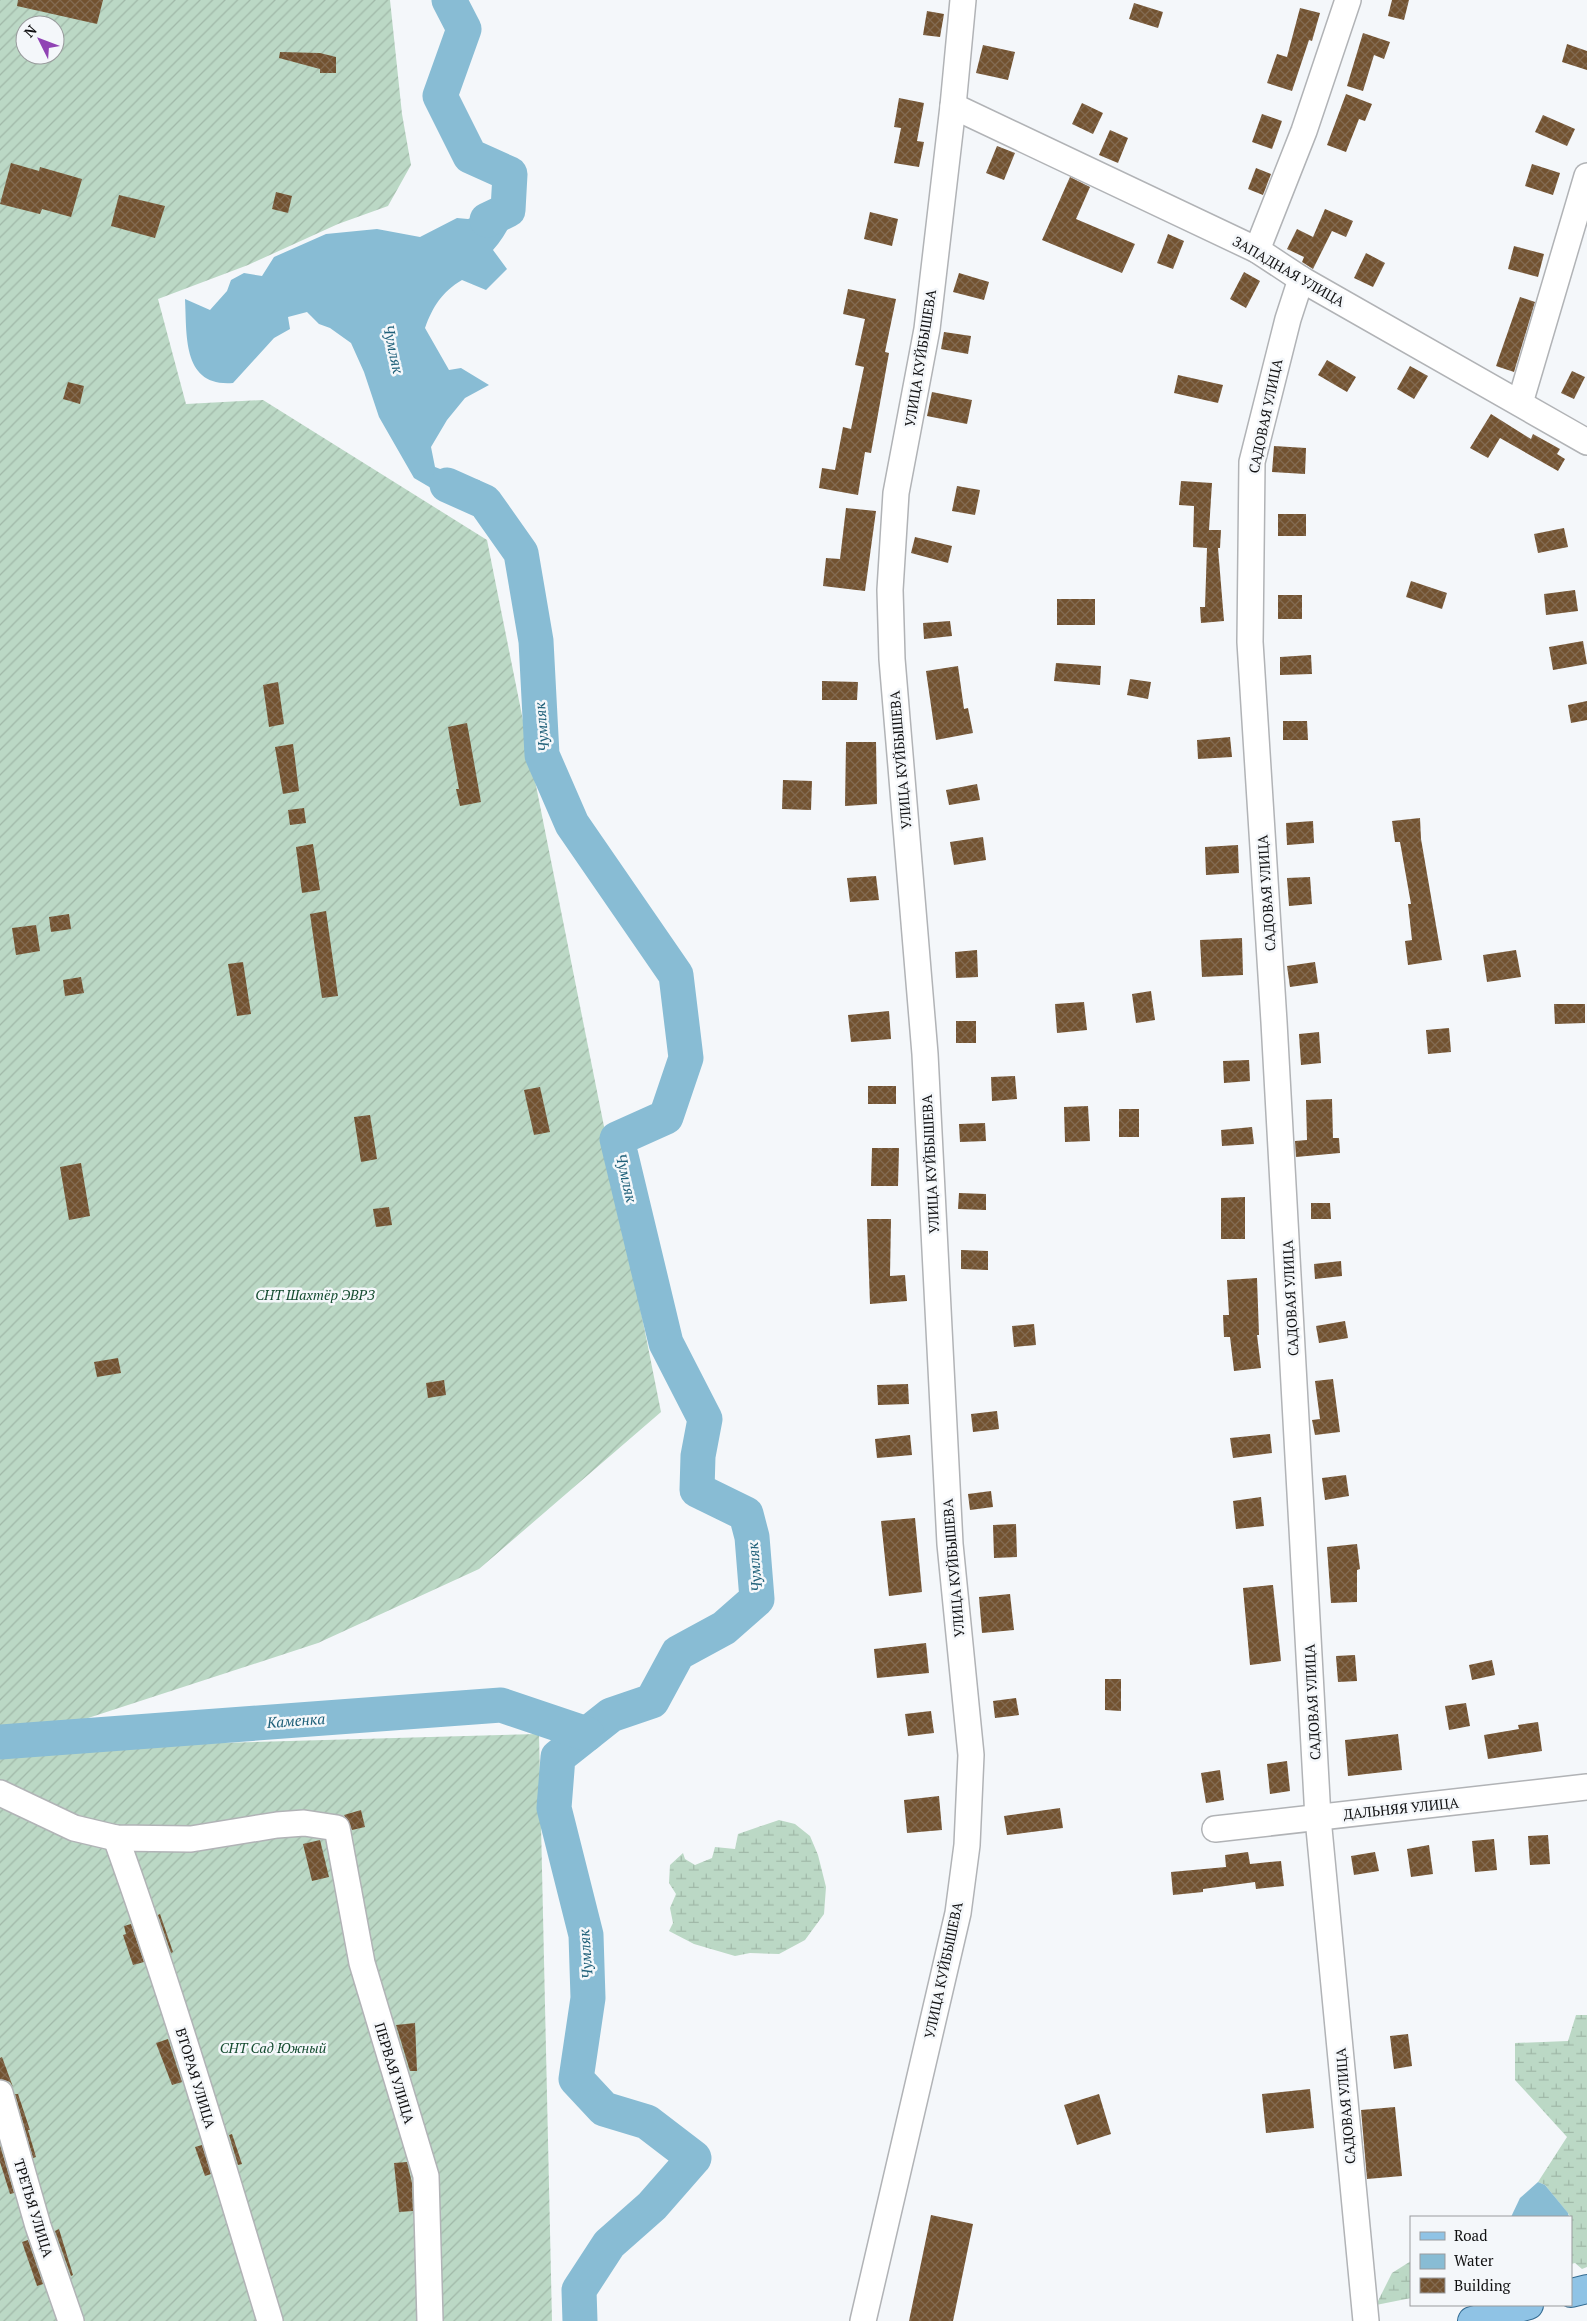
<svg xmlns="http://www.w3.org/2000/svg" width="1587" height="2321" viewBox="0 0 1587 2321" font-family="'PT Serif',serif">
<defs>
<pattern id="wetland-marsh" width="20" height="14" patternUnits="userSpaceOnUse" patternTransform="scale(1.25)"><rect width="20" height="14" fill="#bbd8c5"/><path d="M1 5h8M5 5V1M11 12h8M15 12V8" fill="none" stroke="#a0b8a8"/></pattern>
<pattern id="garden-furrows" width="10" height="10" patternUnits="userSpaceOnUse" patternTransform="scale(1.25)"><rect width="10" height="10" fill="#bbd8c5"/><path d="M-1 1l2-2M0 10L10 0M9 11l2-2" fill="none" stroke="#a0b8a8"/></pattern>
<pattern id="building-cross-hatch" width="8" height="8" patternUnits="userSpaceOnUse" patternTransform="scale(1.25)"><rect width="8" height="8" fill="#725230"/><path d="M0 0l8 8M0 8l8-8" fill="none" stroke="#836b52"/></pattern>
</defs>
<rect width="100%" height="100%" fill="#f4f7fa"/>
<g fill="url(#wetland-marsh)">
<path d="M779,1820L795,1824L810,1836L818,1855L826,1887L824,1914L805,1940L779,1954L750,1953L735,1956L694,1944L669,1931L673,1923L670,1908L676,1894L669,1883L670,1865L683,1853L685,1859L695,1865L712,1858L715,1847L735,1849L738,1834Z"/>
<path d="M1576,2015H1587V2267L1582,2269L1575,2263L1571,2264V2217L1545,2185L1538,2182L1567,2137L1515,2080V2043L1568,2041Z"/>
<path d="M1411,2261V2298L1376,2305L1392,2273Z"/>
</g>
<g fill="url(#garden-furrows)" fill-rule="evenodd">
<path d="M0,0H390L402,114L411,165L388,206L338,224L248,265L158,299L186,404L263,400L487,540L661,1412L479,1569L318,1643L82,1720L0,1741ZM25,25H55V55H25Z"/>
<path d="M539,1734L552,2321H0V1749Z"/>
</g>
<g fill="#88bcd4">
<path d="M517,185C518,210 510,231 493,250L507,269L486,290L462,280C442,292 433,306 425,328L449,370L461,368L489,385L465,398L447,420L431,447L435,467L461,477L479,480L500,498L481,510L465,508L414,478L379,417L364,372L351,343L330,328L319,324L307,312L288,317L290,329L274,338L233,383C182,387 187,336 185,299L210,310L227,291L231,280L244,273L262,276L274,257L326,234L377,229L420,237L457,218L468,219L500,207L502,186Z"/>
<path d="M1538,2182L1545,2185L1568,2213L1569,2217H1511L1520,2198Z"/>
</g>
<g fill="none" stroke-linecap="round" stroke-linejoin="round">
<g stroke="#88bcd4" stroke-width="35">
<path d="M449,0L464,29L440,96L470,156L510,174L508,210L487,220"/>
<path d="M447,485L485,502L521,553L536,641L542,755L572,824L676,975L686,1058L666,1117L617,1139L666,1343L705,1419L698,1456L697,1490L746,1514L752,1537L757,1599L724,1628L678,1653L652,1701L611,1715L558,1757L554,1808L586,1935L588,1998L576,2079L604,2109L647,2122L694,2158L652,2206L609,2244L579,2290L580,2321"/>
<path d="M0,1742L501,1705L587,1734"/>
</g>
</g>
<g fill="url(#building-cross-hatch)">
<path d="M18,0H103L97,24L17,6Z"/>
<path d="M1392,0H1409L1404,20L1388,16Z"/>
<path d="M1134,3L1163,12L1158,28L1129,19Z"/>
<path d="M1300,8L1320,13L1312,41L1309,40L1292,91L1267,83L1277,54L1287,57Z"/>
<path d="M927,11L944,14L940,37L923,35Z"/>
<path d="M1363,33L1390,42L1384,59L1374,55L1363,91L1347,86Z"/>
<path d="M1567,44L1587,51V70L1562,62Z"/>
<path d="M983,45L1015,52L1008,80L976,73Z"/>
<path d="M280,52L320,53L336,57V73H320V69L279,58Z"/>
<path d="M1346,94L1372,104L1365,121L1359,119L1346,152L1327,145Z"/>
<path d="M899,98L924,103L917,141L924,142L919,167L894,163L901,128L894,127Z"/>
<path d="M1082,103L1103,113L1093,134L1072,124Z"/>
<path d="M1262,114L1282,121L1272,149L1252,142Z"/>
<path d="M1543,115L1575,129L1567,146L1535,132Z"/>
<path d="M1110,130L1128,138L1118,163L1099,155Z"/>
<path d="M997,146L1015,153L1004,180L986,173Z"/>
<path d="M11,163L39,171L40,167L82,179L71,217L42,209L40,214L0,204Z"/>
<path d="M1532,164L1560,173L1553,195L1525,186Z"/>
<path d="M1256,168L1271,174L1263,195L1248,189Z"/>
<path d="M1070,177L1090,187L1076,219L1135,244L1122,273L1042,240Z"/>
<path d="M276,192L292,196L288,213L272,209Z"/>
<path d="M119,195L165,206L155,238L111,226Z"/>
<path d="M1325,209L1353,221L1346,237L1332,231L1313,269L1302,262L1304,257L1287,249L1297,229L1313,237Z"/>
<path d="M870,212L898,219L892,246L864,239Z"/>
<path d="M1168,234L1184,241L1173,269L1157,263Z"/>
<path d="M1514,246L1544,254L1538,277L1508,269Z"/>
<path d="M1366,253L1385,263L1373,287L1354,278Z"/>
<path d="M1244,272L1260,281L1246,308L1230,299Z"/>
<path d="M959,273L989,282L984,300L953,292Z"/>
<path d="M848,289L896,299L885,352L889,353L871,453L865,452L858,495L819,488L822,468L835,470L843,427L851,429L864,367L855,365L865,319L843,314Z"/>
<path d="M1520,297L1535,302L1514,372L1496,366Z"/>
<path d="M944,332L971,336L968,354L941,349Z"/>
<path d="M1327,360L1356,377L1347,392L1318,375Z"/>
<path d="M1410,366L1428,376L1414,399L1397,389Z"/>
<path d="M1572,371L1585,377L1574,399L1561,393Z"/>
<path d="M1178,375L1223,385L1218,403L1174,393Z"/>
<path d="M68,382L84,386L80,404L63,399Z"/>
<path d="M932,392L972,400L967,424L927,416Z"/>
<path d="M1491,414L1531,439L1533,434L1560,449L1557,454L1565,459L1558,471L1500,438L1488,458L1470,448Z"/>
<path d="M1274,446L1306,448L1305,474L1272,472Z"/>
<path d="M1181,481L1212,483L1209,530H1221L1220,548H1218L1224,621L1201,623L1200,607H1205L1207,548L1193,547L1194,506L1179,505Z"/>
<path d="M957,486L980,490L975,515L952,511Z"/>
<path d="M846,508L876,511L865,591L823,586L826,558L840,559Z"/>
<rect x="1278" y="514" width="28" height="22"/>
<path d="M1564,528L1568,547L1538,553L1534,534Z"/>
<path d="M915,537L952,546L948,563L911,553Z"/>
<path d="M1411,581L1447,593L1442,609L1406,597Z"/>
<path d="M1575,590L1578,611L1546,615L1544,594Z"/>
<rect x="1278" y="595" width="24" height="24"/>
<rect x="1057" y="599" width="38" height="26"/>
<path d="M950,621L952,636L924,639L923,623Z"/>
<path d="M1583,641L1587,664L1553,670L1549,647Z"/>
<path d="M1311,655L1312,674L1280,675V657Z"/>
<path d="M1056,663L1101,666L1100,685L1054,681Z"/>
<path d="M958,666L964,709L968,708L973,733L936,740L926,671Z"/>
<path d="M1130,679L1151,682L1148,699L1127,695Z"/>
<path d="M822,681L858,682L857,700H822Z"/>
<path d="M278,682L284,724L269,727L263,685Z"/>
<path d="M1587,701V720L1571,723L1568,705Z"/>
<path d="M1283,721H1307L1308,740H1283Z"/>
<path d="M467,723L481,802L460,806L456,789H459L448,727Z"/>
<path d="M1230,737L1232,757L1198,759L1197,740Z"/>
<path d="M846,742H876L877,804L845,806Z"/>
<path d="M293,744L299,791L283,794L275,747Z"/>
<path d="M783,780L812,781L811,810L782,809Z"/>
<path d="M977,784L980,800L949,805L946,790Z"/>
<path d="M304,808L306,823L290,825L288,810Z"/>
<path d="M1420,818L1421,839L1442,960L1408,965L1405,941L1412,940L1408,904H1411L1400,842H1395L1392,821Z"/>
<path d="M1313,821L1314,843L1287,845L1286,823Z"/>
<path d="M983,837L986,860L954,865L950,842Z"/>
<path d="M313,844L320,890L302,893L296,847Z"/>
<path d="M1238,845L1239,873L1206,875L1205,847Z"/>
<path d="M876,876L879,900L850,902L847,878Z"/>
<path d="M1310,877L1312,904L1289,906L1287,878Z"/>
<path d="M326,911L338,996L322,998L310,914Z"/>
<path d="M69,914L71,929L51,932L49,917Z"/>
<path d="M36,925L40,951L16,955L12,928Z"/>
<path d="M1242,938L1243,975L1202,977L1200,940Z"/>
<path d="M977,950L978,977L956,978L955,952Z"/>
<path d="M1516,950L1521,977L1487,982L1483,955Z"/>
<path d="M243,962L251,1014L237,1016L228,964Z"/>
<path d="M1315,962L1318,983L1290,987L1287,966Z"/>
<path d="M81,977L84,993L65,996L63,980Z"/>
<path d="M1151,991L1155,1020L1136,1023L1132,994Z"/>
<path d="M1084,1002L1087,1030L1057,1033L1055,1004Z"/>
<path d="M1554,1004H1585V1023L1555,1024Z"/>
<path d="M889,1011L891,1039L851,1042L848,1015Z"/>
<rect x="956" y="1021" width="20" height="22"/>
<path d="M1449,1028L1451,1052L1428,1054L1426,1030Z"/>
<path d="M1319,1032L1321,1063L1301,1065L1299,1034Z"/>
<path d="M1249,1060L1250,1081L1224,1083L1223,1061Z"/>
<path d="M1015,1076L1017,1099L992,1101L991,1077Z"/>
<rect x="868" y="1086" width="28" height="18"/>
<path d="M540,1087L550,1132L534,1135L524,1090Z"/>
<path d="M1332,1099L1333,1138H1339L1340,1153L1296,1157L1295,1141L1307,1140L1306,1100Z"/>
<path d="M1088,1106L1090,1141L1065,1142L1064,1107Z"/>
<rect x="1119" y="1109" width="20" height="28"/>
<path d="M370,1115L377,1159L361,1162L354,1117Z"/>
<path d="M985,1123L986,1141L960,1142L959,1124Z"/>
<path d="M1252,1127L1254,1144L1222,1146L1221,1130Z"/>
<path d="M872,1148H899L898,1186H871Z"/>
<path d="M81,1163L90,1216L69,1220L60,1167Z"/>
<path d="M959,1193L986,1194V1210L958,1209Z"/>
<path d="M1245,1197V1239H1221V1198Z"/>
<path d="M1311,1203H1330L1331,1219H1311Z"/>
<path d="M389,1207L392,1225L376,1227L373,1209Z"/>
<path d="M867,1219H891L890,1276L905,1275L907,1301L870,1304Z"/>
<path d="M961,1250L988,1251V1270L961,1269Z"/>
<path d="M1341,1261L1342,1276L1315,1279L1314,1264Z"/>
<path d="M1257,1278L1259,1335H1257L1261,1368L1234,1371L1230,1337H1224L1223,1315H1229L1227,1280Z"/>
<path d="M1345,1321L1348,1338L1319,1343L1316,1326Z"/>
<path d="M1034,1324L1036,1345L1014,1347L1012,1326Z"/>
<path d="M118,1358L121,1373L97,1377L94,1362Z"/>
<path d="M1333,1379L1340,1432L1315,1435L1312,1420L1320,1419L1315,1381Z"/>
<path d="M444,1380L446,1395L428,1398L426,1383Z"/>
<path d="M908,1384L909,1404L878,1405L877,1385Z"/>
<path d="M997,1411L999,1429L973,1432L971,1414Z"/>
<path d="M1270,1434L1272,1453L1233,1458L1230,1438Z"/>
<path d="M910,1435L912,1455L877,1458L875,1439Z"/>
<path d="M1346,1475L1349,1496L1325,1500L1322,1478Z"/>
<path d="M991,1491L993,1507L970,1510L968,1494Z"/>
<path d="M1261,1497L1264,1526L1236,1529L1233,1501Z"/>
<path d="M915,1518L922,1592L889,1596L881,1521Z"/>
<path d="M1016,1524L1017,1557L994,1558L993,1525Z"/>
<path d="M1357,1544L1360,1569L1357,1570V1602L1331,1603L1327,1547Z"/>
<path d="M1273,1585L1281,1661L1250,1665L1243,1588Z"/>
<path d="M1010,1594L1014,1630L982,1633L979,1597Z"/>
<path d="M926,1643L929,1673L877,1678L874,1649Z"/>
<path d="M1355,1655L1357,1681L1338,1682L1336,1656Z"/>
<path d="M1492,1660L1495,1675L1472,1680L1469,1665Z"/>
<path d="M1105,1679H1121V1711L1105,1710Z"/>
<path d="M1016,1698L1019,1715L995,1718L993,1701Z"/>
<path d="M1466,1703L1470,1726L1449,1730L1445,1706Z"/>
<path d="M931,1711L934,1733L908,1736L905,1714Z"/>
<path d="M1538,1722L1542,1751L1488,1759L1484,1735L1519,1729L1518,1725Z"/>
<path d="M1398,1734L1402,1770L1348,1776L1345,1740Z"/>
<path d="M1287,1761L1290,1791L1270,1794L1267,1764Z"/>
<path d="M1220,1770L1224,1800L1206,1803L1201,1773Z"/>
<path d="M939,1796L942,1830L907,1833L904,1800Z"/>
<path d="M1060,1808L1063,1828L1007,1835L1004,1816Z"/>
<path d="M361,1810L365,1827L352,1830L344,1815Z"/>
<path d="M1548,1835L1550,1864L1530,1865L1528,1836Z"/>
<path d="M1494,1839L1497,1870L1475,1872L1472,1841Z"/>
<path d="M320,1840L329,1877L312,1881L303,1844Z"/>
<path d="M1429,1845L1433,1874L1411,1877L1407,1849Z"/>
<path d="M1248,1852L1250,1864L1281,1861L1284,1886L1256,1889L1255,1882L1203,1889V1892L1173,1895L1171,1872L1226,1867L1225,1855Z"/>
<path d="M1375,1852L1379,1871L1354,1875L1351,1856Z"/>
<path d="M160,1914L173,1952L171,1953L158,1915Z"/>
<path d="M131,1924L144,1962L133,1965L123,1935L126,1934L124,1926Z"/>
<path d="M415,2023L417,2071H410L396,2025Z"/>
<path d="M1408,2034L1412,2066L1394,2069L1390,2036Z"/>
<path d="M168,2039L182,2082L172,2085L156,2043Z"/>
<path d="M2,2057L13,2087L10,2082L0,2079V2058Z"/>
<path d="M1310,2089L1314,2128L1266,2133L1262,2094Z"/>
<path d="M15,2094H18L30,2130H28L36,2157L33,2158Z"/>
<path d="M1099,2094L1111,2134L1077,2145L1064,2105Z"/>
<path d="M1395,2107L1402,2176L1367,2179L1361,2110Z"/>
<path d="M232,2134L242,2164L238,2165L229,2135Z"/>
<path d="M0,2145L14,2193L10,2194L0,2162Z"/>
<path d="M202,2145L211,2174L205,2176L195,2147Z"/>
<path d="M407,2162L412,2183L413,2211L399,2212L394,2163Z"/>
<path d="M931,2215L973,2224L953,2321H909Z"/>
<path d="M59,2229L73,2275L71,2276L55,2231Z"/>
<path d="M28,2240L43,2284L37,2286L22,2242Z"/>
</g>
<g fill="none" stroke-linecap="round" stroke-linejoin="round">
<g stroke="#b1b3b6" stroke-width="28">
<g id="minor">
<path d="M953,106L1257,250L1301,279L1587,442"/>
<path d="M1257,250L1304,131L1348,0"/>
<path d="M1301,279L1288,319L1252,462L1250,642L1274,1022L1318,1818L1366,2321"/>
<path d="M1520,403L1587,176"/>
<path d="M0,1793L74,1828L116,1838L191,1839L277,1825L304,1823L337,1828L362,1963L426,2176L430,2321"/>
<path d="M1215,1829L1587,1787"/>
<path d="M116,1838C173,1997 221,2159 270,2321"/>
<path d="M0,2093L38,2226L71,2321"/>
<path d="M863,2321L958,1913L967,1845L971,1755L950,1544L925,1054L892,659L890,590L896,493L927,329L953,106L963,0"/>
</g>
</g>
<g stroke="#326a90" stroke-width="30">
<g id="major">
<path d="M1571,2293L1587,2289"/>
<path d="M1472,2321L1529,2305"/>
</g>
</g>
<use href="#minor" stroke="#fff" stroke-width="25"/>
<use href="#major" stroke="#8fc3e5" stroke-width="28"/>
</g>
<g text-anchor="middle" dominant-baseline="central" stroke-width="5" stroke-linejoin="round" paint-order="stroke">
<g font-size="14" fill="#101011" stroke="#f4f7fa">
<text transform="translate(1289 271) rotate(30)">ЗАПАДНАЯ УЛИЦА</text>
<text transform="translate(920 358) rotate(-81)">УЛИЦА КУЙБЫШЕВА</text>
<text transform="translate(1265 416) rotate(-78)">САДОВАЯ УЛИЦА</text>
<text transform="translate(900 760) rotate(-95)">УЛИЦА КУЙБЫШЕВА</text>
<text transform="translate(1266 893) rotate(-94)">САДОВАЯ УЛИЦА</text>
<text transform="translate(930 1164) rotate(-93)">УЛИЦА КУЙБЫШЕВА</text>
<text transform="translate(1290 1298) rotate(-93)">САДОВАЯ УЛИЦА</text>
<text transform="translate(953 1568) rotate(-95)">УЛИЦА КУЙБЫШЕВА</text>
<text transform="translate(1312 1702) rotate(-93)">САДОВАЯ УЛИЦА</text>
<text transform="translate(1401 1808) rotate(-6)">ДАЛЬНЯЯ УЛИЦА</text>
<text transform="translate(943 1970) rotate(-78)">УЛИЦА КУЙБЫШЕВА</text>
<text transform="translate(395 2073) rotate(73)">ПЕРВАЯ УЛИЦА</text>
<text transform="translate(196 2078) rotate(73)">ВТОРАЯ УЛИЦА</text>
<text transform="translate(1345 2106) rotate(-95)">САДОВАЯ УЛИЦА</text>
<text transform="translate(34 2208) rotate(73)">ТРЕТЬЯ УЛИЦА</text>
</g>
<g font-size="14" font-style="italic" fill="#144b2f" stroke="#f4f7fa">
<text x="315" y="1294">СНТ Шахтёр ЭВРЗ</text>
<text x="273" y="2047">СНТ Сад Южный</text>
</g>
<g font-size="15" font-style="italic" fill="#1f6079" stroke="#f4f7fa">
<text transform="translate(394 349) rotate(78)">Чумляк</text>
<text transform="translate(541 727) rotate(-95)">Чумляк</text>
<text transform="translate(627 1178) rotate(77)">Чумляк</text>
<text transform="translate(754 1567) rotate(-95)">Чумляк</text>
<text transform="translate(296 1720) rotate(-4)">Каменка</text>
<text transform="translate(585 1954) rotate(-94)">Чумляк</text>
</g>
</g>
<rect x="1410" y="2216" width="162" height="90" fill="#f4f7fa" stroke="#999b9d"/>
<rect x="1420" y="2232" width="25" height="8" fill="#8fc3e5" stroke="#999b9d"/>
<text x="1454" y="2241" font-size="15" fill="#101011">Road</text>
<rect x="1420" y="2254" width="25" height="15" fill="#88bcd4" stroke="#999b9d"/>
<text x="1454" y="2266" font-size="15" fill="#101011">Water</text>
<rect x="1420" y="2278" width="25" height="15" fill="url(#building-cross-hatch)" stroke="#999b9d"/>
<text x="1454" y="2291" font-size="15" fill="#101011">Building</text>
<g transform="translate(40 40) rotate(312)"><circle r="24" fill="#f4f7fa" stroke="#999b9d"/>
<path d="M0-4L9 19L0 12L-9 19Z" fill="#9043b4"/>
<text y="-8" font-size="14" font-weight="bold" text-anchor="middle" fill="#101011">N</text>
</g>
</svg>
